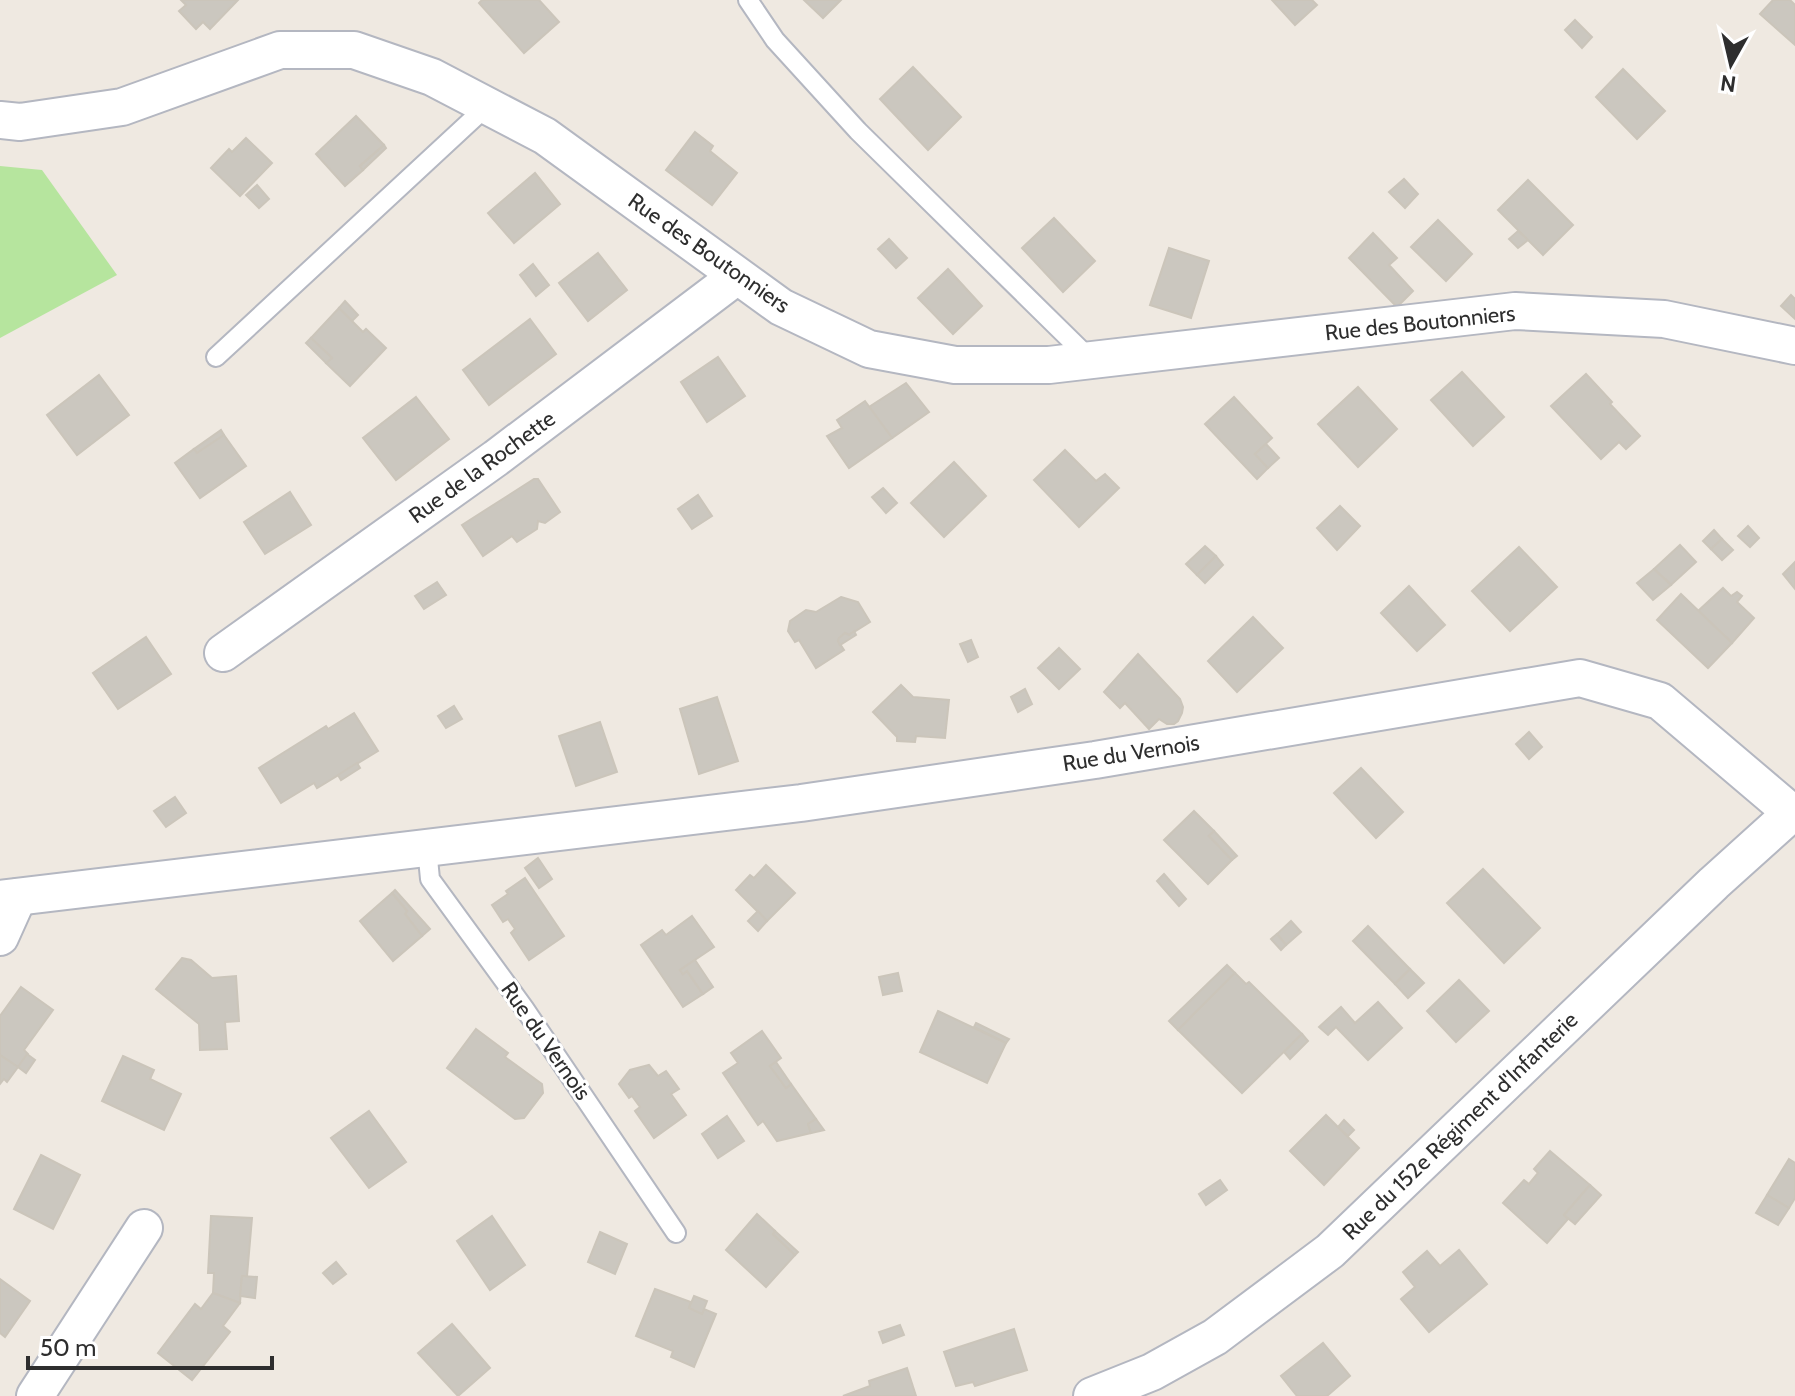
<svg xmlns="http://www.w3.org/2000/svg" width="1795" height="1396" viewBox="0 0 1795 1396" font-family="Cabin,sans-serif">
<rect width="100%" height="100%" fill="#efe9e1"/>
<path fill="#b6e59e" d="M0,166L42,170L117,275L0,338Z"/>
<g fill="#cbc7bf" stroke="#cbc5ba" stroke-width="2">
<path d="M181,0H238L210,29L203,22L196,29L179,11L186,5Z"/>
<path d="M482,0H539L559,22L524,53L479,3Z"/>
<path d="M804,0H841L823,18Z"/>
<path d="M1272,0H1312L1317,5L1295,25Z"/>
<path d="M1773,0H1790L1795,5V45L1760,14Z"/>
<path d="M1575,20L1592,37L1582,48L1565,30Z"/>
<path d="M913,67L961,117L928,150L880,99Z"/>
<path d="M1623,69L1665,111L1637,139L1596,97Z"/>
<path d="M356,116L384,145L360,166L363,170L345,186L316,154Z"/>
<path d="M695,132L713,146L710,151L737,173L712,205L666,170Z"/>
<path d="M246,138L272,163L240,196L211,168L229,149L232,152Z"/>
<path d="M384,145L386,148L363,170L360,166Z"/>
<path d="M535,173L560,204L514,243L488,213Z"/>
<path d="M1404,179L1418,194L1405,208L1389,192Z"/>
<path d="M1528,180L1573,225L1543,255L1498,210Z"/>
<path d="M257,185L269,199L259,208L246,195Z"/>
<path d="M1054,218L1095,261L1063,292L1022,248Z"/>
<path d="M1438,220L1472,254L1446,281L1411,247Z"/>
<path d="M1518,231L1528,240L1518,248L1509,239Z"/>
<path d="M1373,233L1397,258L1389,265L1413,291L1397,307L1349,258Z"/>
<path d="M889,239L907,258L896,268L878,249Z"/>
<path d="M1169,248L1209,261L1191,318L1150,305Z"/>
<path d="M598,253L627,290L588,321L559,283Z"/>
<path d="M533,264L549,285L536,296L520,275Z"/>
<path d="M948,269L982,306L953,334L918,298Z"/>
<path d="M1791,295L1795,299V319L1781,306Z"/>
<path d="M345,301L358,315L352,321L339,308Z"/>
<path d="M339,308L363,332L366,329L386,348L350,386L326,363L332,358L311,338Z"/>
<path d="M530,319L556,354L489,405L463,370Z"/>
<path d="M311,338L332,358L326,363L306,343Z"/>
<path d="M718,357L745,396L707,422L681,382Z"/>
<path d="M1462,372L1504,417L1473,446L1431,400Z"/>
<path d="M1586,374L1612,402L1610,404L1640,436L1626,449L1619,442L1601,459L1551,406Z"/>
<path d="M99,375L129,415L77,455L47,415Z"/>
<path d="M906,383L929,412L892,438L869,407Z"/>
<path d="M1358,387L1397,429L1358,467L1318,424Z"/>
<path d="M416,397L449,439L396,480L363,438Z"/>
<path d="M1234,397L1272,438L1255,454L1268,468L1257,479L1205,424Z"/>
<path d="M865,401L892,438L849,468L827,436L842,428L837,420Z"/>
<path d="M221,430L224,435L197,453L194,449Z"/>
<path d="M224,435L246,466L200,498L175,463L194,449L197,453Z"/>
<path d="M1266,444L1279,458L1268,468L1255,454Z"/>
<path d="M1065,450L1096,481L1105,474L1119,488L1079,527L1034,480Z"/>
<path d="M954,462L986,496L944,537L911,503Z"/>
<path d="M534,479H538L560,512L545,523L538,521L537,529L517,542L512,536L483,556L462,525Z"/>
<path d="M883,488L897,503L886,513L872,497Z"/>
<path d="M290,492L311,525L265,554L244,522Z"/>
<path d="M698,495L712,516L692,529L678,509Z"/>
<path d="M1340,506L1360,526L1337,550L1317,528Z"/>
<path d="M1748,526L1759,538L1750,547L1738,536Z"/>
<path d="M1714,530L1722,539L1711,549L1703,541Z"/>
<path d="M1722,539L1733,550L1722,560L1711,549Z"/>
<path d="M1680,545L1696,562L1671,585L1654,569Z"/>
<path d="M1205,546L1216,556L1197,575L1186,564Z"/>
<path d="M1519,547L1557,587L1510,631L1472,591Z"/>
<path d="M1216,556L1223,565L1205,583L1197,575Z"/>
<path d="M1795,562V589L1783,574Z"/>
<path d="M1654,569L1671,585L1653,600L1637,583Z"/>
<path d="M437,582L446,595L424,609L415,596Z"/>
<path d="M1409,586L1445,625L1417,651L1381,613Z"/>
<path d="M1723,588L1731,596L1737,592L1742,596L1737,602L1754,618L1732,643L1698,611Z"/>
<path d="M1681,594L1732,643L1708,668L1657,620Z"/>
<path d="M841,597L858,602L870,622L849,635L845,633L839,638L838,641L844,650L816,668L799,640L795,642L788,631L790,621L806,610L816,612Z"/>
<path d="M1253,617L1283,648L1237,692L1208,661Z"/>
<path d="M854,631L856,635L840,645L838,641L839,638L845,633L849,635Z"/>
<path d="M146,637L171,674L118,709L93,673Z"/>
<path d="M971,640L978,657L968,662L960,644Z"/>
<path d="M1059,648L1080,669L1059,689L1038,668Z"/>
<path d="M1138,654L1180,699L1183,707L1182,713L1178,721L1174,724H1167L1159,719L1149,729L1125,703L1120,708L1104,692Z"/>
<path d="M901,685L913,697L949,700L945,738L916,736L915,742L897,741V737L873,712Z"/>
<path d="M1025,689L1032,704L1018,712L1011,697Z"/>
<path d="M717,697L738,761L699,774L680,709Z"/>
<path d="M454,706L462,719L446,728L438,716Z"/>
<path d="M354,713L378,751L317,788L314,783L281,803L259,768L326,726L328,729Z"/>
<path d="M600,722L617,772L576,786L559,736Z"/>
<path d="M1529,732L1542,747L1529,759L1516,744Z"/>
<path d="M357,763L360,768L341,780L338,775Z"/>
<path d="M1361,768L1403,812L1376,838L1334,793Z"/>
<path d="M175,797L186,813L166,827L154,811Z"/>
<path d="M1194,811L1214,831L1209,836L1232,860L1208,884L1164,840Z"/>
<path d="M1214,831L1237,856L1232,860L1209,836Z"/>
<path d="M538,858L552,879L539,888L525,868Z"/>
<path d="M766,865L795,893L767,921L736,890L750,875L754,878Z"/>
<path d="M1483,869L1540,928L1504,963L1447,903Z"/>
<path d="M1164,874L1186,899L1179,906L1157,881Z"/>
<path d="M525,878L564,936L529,960L511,933L515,929L508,919L503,922L492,905L508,894L506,891Z"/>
<path d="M395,890L430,929L422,936L405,914L407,911L392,893Z"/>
<path d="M392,893L407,911L405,914L422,936L393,961L360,921Z"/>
<path d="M758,911L767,921L758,931L748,921Z"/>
<path d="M692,916L714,947L680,970L683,974L687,971L703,994L683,1007L641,945L662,930L666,935Z"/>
<path d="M1291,921L1301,932L1286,945L1277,934Z"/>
<path d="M1368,926L1410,969L1395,984L1353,941Z"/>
<path d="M1277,934L1286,945L1281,950L1271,939Z"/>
<path d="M182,958L191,960L212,978L236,976L239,1021L225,1022L227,1049L200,1050L199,1024L156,989Z"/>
<path d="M695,960L713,987L703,994L687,971L683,974L680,970Z"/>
<path d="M1227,965L1235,973L1178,1030L1169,1021Z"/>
<path d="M1410,969L1424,983L1408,998L1395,984Z"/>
<path d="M898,973L902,991L883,995L879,977Z"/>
<path d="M1235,973L1246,984L1249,982L1302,1034L1242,1093L1178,1030Z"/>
<path d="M1459,980L1489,1011L1456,1042L1427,1011Z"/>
<path d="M21,987L53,1010L24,1050L28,1054L18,1067L0,1055V1016Z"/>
<path d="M1378,1002L1402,1028L1368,1060L1336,1027L1328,1035L1319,1027L1341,1007L1355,1023Z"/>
<path d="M938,1011L1006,1043L987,1083L920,1052Z"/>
<path d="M976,1023L1009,1039L1006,1043L974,1027Z"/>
<path d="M476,1029L508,1053L505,1057L542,1084L543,1093L524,1118L515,1119L447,1068Z"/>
<path d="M762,1031L781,1058L770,1066L786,1088L791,1084L816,1119L808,1124L811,1133L777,1141L763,1121L758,1125L723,1073L738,1063L731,1053Z"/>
<path d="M1302,1034L1308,1041L1290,1059L1284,1052Z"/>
<path d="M27,1054L35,1060L26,1073L18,1067Z"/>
<path d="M0,1055L18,1067L7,1082L4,1079L0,1084Z"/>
<path d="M123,1056L154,1070L150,1079L181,1094L164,1130L102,1101Z"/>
<path d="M776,1062L791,1084L786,1088L770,1066Z"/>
<path d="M649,1065L658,1076L666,1071L679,1089L671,1094L686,1115L654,1138L635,1111L640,1107L632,1096L629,1098L619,1084L630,1070Z"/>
<path d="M369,1111L406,1162L369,1188L331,1138Z"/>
<path d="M1326,1115L1359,1148L1324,1185L1290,1151Z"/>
<path d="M727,1116L744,1141L718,1158L702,1134Z"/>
<path d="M816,1119L824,1130L811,1133L808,1124Z"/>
<path d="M1344,1120L1354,1130L1348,1136L1338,1127Z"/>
<path d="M1550,1151L1590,1185L1564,1215L1568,1219L1547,1243L1503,1203L1524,1180L1529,1184L1538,1173L1534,1169Z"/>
<path d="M41,1155L80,1175L53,1229L14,1209Z"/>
<path d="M1789,1159L1795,1163V1198L1789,1208L1767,1195Z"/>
<path d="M1220,1180L1227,1190L1206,1205L1199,1194Z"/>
<path d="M1590,1185L1601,1195L1575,1224L1564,1215Z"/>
<path d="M1767,1195L1789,1208L1778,1225L1756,1213Z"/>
<path d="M757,1214L775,1231L773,1234L795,1255L766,1287L726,1250Z"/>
<path d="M211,1216L252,1218L247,1276H242L240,1303L213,1293L214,1273H208Z"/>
<path d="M492,1216L525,1265L490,1290L457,1241Z"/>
<path d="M775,1231L798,1252L795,1255L773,1234Z"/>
<path d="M600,1232L627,1244L615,1274L588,1262Z"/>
<path d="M1459,1250L1487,1284L1429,1332L1401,1299L1415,1287L1403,1272L1427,1251L1440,1266Z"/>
<path d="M336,1262L346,1274L333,1284L323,1273Z"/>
<path d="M242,1276L257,1277L255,1298L240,1296Z"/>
<path d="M0,1279L30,1301L5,1337L0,1333Z"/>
<path d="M655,1289L691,1302L689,1308L702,1314L704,1309L716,1314L694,1367L671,1357L673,1351L636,1336Z"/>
<path d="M213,1293L240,1303L223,1326L230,1332L192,1380L158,1353L195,1304L201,1309Z"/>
<path d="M694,1296L707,1301L702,1314L689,1308Z"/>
<path d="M452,1324L490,1368L458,1396L418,1353Z"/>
<path d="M900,1325L904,1335L883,1343L879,1332Z"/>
<path d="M1014,1329L1027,1370L975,1386L973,1382L956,1386L944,1352Z"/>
<path d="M1323,1343L1350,1376L1327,1396H1297L1281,1376Z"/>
<path d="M907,1368L916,1396H843L870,1386L869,1381Z"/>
</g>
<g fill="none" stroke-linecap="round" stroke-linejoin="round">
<g stroke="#b4b7c1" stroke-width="22">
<g id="lane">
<path d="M748,0L775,40L858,131L1091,360"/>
<path d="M216,357L487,106"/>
<path d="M427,848L430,879L524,1008L676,1233"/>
</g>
</g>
<g stroke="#b4b7c1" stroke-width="40">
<g id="street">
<path d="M0,120L20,122L122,107L280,50H354L432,77L545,136L781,307L869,349L955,365H1049L1515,311L1664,319L1795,346"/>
<path d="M223,653L496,458L737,276"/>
<path d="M0,899L801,803L1095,760L1580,678L1660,701L1792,813"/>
<path d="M0,937L18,897"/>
<path d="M35,1396L144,1228"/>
<path d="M1092,1396L1152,1372L1215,1337L1330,1251L1714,883L1795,810"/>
</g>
</g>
<use href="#lane" stroke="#fff" stroke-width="18"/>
<use href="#street" stroke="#fff" stroke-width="36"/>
</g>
<g text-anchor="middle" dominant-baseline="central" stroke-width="6" stroke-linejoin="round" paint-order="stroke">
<g font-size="22" fill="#2e2e2e" stroke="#fff">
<text transform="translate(709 253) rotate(35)">Rue des Boutonniers</text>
<text transform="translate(1420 323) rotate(-6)">Rue des Boutonniers</text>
<text transform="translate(482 467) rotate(-36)">Rue de la Rochette</text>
<text transform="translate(1131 753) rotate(-9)">Rue du Vernois</text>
<text transform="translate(546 1041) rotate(55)">Rue du Vernois</text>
<text transform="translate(1460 1126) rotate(-44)">Rue du 152e Régiment d'Infanterie</text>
</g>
</g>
<g transform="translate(1731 64) rotate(188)" stroke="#ffffff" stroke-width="6" paint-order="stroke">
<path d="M0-6L14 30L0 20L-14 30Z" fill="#2e2e2e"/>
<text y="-12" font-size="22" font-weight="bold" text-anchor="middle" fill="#2e2e2e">N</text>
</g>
<path d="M28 1356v12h244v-12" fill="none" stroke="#2e2e2e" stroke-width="4"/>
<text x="40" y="1356" font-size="24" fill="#2e2e2e" stroke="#ffffff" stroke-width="6" paint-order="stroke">50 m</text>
</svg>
